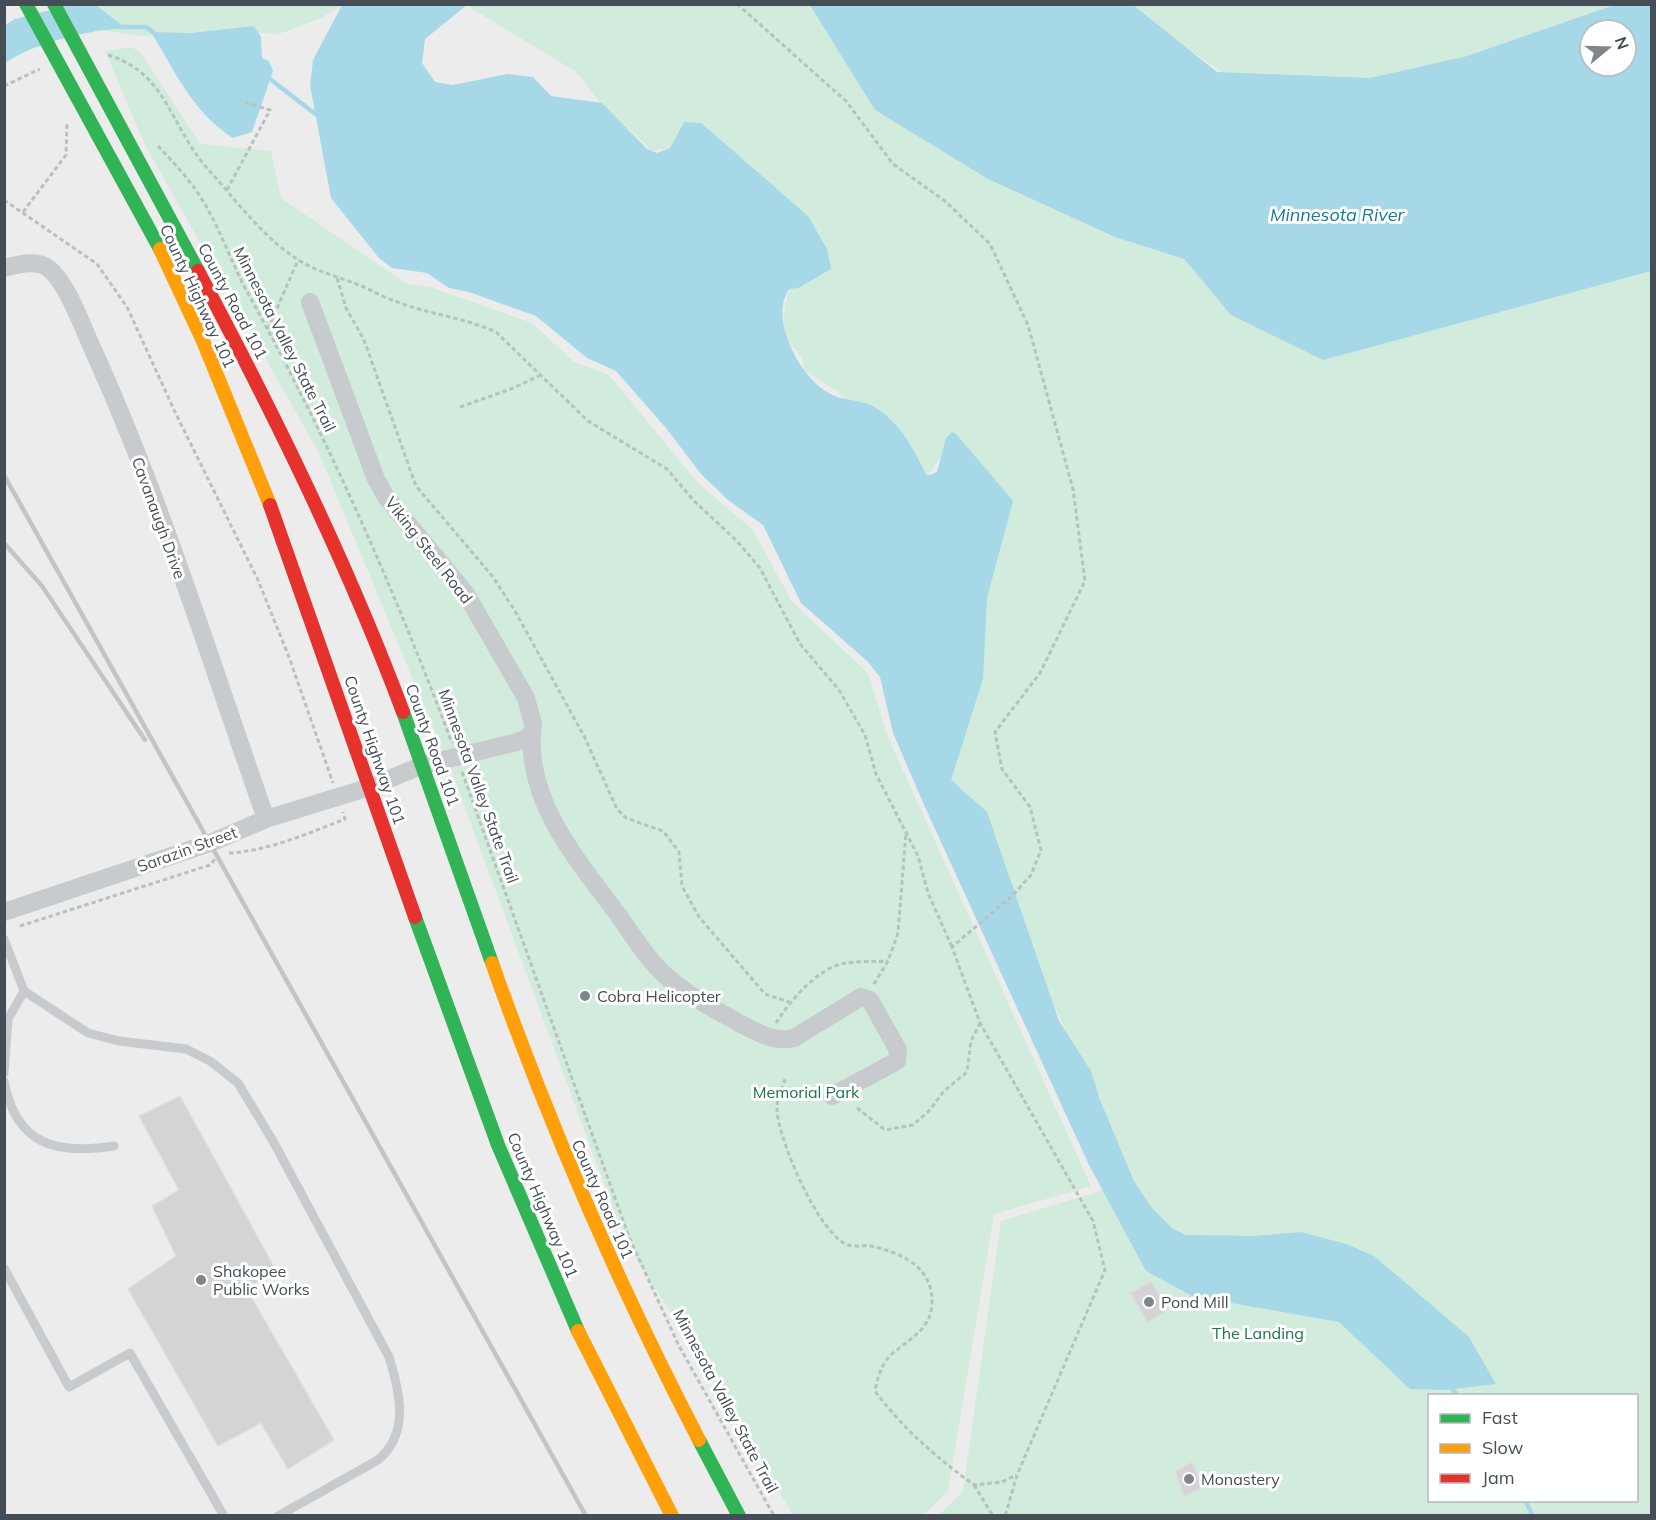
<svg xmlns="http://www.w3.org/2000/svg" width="1656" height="1520" viewBox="0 0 1656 1520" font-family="Mulish,sans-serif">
<rect width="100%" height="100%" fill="#edecec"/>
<g fill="#d1ebdc" fill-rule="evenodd">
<path d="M90,5H342L321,18L279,34L223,30L142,36L100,30Z"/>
<path d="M466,5H813L875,110L988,179L1115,237L1184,259L1231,315L1539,300L1651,271V1515H939L963,1491L1001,1221L1134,1181L951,780L985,619L947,447L928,476L837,391L804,370C802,347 791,352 786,337C781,322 786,304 789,289L678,134L670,148L652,151L601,103L575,71ZM1430,1396H1636V1500H1430Z"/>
<path d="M1133,5H1614L1467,56L1370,78L1225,74L1167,34Z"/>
<path d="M131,47L141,53L200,144L271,151L281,198L407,284L430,287L532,323L574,362L609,375L698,483L753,530L792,602L868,673L887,735L1091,1186L994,1214L948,1491L924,1515H793L695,1349L626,1243L457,786L319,453L145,145L105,51Z"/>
</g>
<g fill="#a7d8e8" fill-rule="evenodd">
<path d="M70,5H96L124,27C113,31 103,29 92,32C61,38 31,46 5,63V25L15,19Z"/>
<path d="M342,5H467L425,39L422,63L435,82L453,85L507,74L533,77L551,96L602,103L647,149L657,153L670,148L684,122L701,123L808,216L827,249L831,269L798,288L789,289C769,319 799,375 827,392C844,403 863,397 882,412C905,430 914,451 927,476L937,472L946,438L952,432L956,434L1013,501L987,598L983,679L951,780L987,812L1059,1021L1091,1071L1100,1100L1134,1181L1151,1207L1173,1229L1186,1235L1255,1236L1301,1232L1346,1244L1374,1256L1469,1337L1496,1384L1446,1390L1410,1389L1339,1322L1192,1296L1146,1271L1089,1165L925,807L893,733L880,677L867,661L801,603L763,525L728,500L701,474L666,428L616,371L587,358L536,316L469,292L449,288L427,273L392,268L379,258L331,198L310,85L313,60Z"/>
<path d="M810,5H1133L1217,72L1370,78L1467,56L1614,5H1651V271L1323,360L1231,315L1184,259L1115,237L988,179L875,110ZM1590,30H1626V66H1590Z"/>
<path d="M254,26L261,37L262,58L269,61L273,71L252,132L233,138C194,114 174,70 151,32L190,33Z"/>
</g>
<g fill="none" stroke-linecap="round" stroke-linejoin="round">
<g stroke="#a7d8e8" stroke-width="4.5">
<path d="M120,27H146L154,33"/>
<path d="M266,76L318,116"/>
<path d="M1450,1386L1458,1396"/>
<path d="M1525,1500L1533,1516"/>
</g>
</g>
<g fill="#d4d4d6" stroke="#dededf" stroke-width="1.5">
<path d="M180,1096L277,1272L246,1288L334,1440L288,1469L261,1423L218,1446L128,1289L176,1256L152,1206L179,1190L139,1116Z"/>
<path d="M1151,1281L1168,1310L1148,1323L1130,1293Z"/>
<path d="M1192,1462L1203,1488L1184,1496L1175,1471Z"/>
</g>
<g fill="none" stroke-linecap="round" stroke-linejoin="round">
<g stroke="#b6c2be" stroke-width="3" stroke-dasharray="4.5 3" stroke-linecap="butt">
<path d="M737,4L846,101L893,164L945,201L990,244L1028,325L1073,489L1085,581L1040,673L995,732L1002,769L1030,807L1041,850L1031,875L1013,895L952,947L980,1023L1093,1221L1105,1270L1017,1475L1005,1516"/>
<path d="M108,55C167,73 170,126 207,168C235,199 263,238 300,261C318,272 339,277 359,285C370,289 380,296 392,300C426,314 463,317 496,332L588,421L667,469L694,501L737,541L760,568L800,644L839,690L865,735L876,774L918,856L928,893L952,947"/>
<path d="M4,86L40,69"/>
<path d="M158,146C175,164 193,183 206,206C221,232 231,261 245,288C326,434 393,586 452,743"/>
<path d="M227,190L270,110L244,102"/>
<path d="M4,200L97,264L127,307L175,412L258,580L289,657L333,783"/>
<path d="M23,212L66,155L67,122"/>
<path d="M337,278L346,308L364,340L416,486L493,577L515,611L584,736L617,809L626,818L663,831L679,852L682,886L699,917L765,994L789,1002"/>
<path d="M268,329L298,260"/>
<path d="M460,407L511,389L539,376"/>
<path d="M462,772L629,1237L678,1344L774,1516"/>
<path d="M229,853C268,851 309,833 345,819L343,812"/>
<path d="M20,926L210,865L215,859"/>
<path d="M874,984L888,961L898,933L906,832"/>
<path d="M776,1023C790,1001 818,967 846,963C859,961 874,962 888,961"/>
<path d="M785,1079C782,1088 776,1100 777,1110C778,1139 819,1235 848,1245C855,1247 864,1245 871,1246C901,1253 933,1266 932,1303C931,1330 910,1338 892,1354C881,1364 878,1377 875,1391C903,1429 936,1457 974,1485L1002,1482L1016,1475"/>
<path d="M857,1108L885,1130L913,1125L929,1111L944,1091L967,1072L971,1041L980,1023"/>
<path d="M974,1485L993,1516"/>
</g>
<g stroke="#c8cbcd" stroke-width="9">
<path d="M4,939L24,991L8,1019L4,1073"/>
<path d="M24,991L88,1033L119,1041L186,1049L210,1061L238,1083L273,1141L389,1357C400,1393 410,1433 378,1460L278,1516"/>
<path d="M4,1081C16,1145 56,1155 114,1146"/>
<path d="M4,1268L69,1387L130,1353L224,1516"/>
</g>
<g stroke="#c8cbcd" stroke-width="18">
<path d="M4,268C17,265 37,259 48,268C66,281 81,323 90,343C160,496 210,660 266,819"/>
<path d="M532,736C528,805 580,863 619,916C634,937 647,959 666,976C688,996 714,1009 739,1023C757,1032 774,1043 794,1038L861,997L870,1000L898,1050L897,1061L832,1096"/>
<path d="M4,912L210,843L266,819L370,787L423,765L517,742L532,736L533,724L526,698L466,594L386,497L376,479L310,302"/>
</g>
<g stroke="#30b455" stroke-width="14">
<path d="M26,4L160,249"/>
<path d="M54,4L198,271"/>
<path d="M403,712L492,963"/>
<path d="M415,917L498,1145L578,1331"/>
<path d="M699,1440L739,1516"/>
</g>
<g stroke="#ff9f0a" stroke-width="14">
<path d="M160,249L203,341L270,505"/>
<path d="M492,963C550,1127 619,1286 699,1440"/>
<path d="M578,1331L672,1516"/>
</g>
<g stroke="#e5322d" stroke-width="14">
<path d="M198,271C274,414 346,560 403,712"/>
<path d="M270,505L415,917"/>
</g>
<g stroke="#c2c4c7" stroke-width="4.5">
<path d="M4,475L586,1516"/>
<path d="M4,543L42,586L145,740"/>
</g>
</g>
<g fill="#80858b" stroke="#fff" stroke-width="2">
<circle cx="585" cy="996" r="6"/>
<circle cx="201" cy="1280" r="6"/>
<circle cx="1149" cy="1302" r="6"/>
<circle cx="1189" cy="1479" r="6"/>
</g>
<g text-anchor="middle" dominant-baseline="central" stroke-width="6" stroke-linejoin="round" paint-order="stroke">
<g font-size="16" fill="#454e57" stroke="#fff">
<text transform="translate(198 296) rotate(65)">County Highway 101</text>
<text transform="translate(233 301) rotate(62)">County Road 101</text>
<text transform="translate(285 339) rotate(63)">Minnesota Valley State Trail</text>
<text transform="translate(159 518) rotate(70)">Cavanaugh Drive</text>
<text transform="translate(429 550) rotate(52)">Viking Steel Road</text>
<text transform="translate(433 745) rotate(70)">County Road 101</text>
<text transform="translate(375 750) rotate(71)">County Highway 101</text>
<text transform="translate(479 786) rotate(70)">Minnesota Valley State Trail</text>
<text transform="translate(187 849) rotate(-20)">Sarazin Street</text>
<text transform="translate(603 1199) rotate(66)">County Road 101</text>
<text transform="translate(543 1205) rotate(67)">County Highway 101</text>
<text transform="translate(726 1401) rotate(62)">Minnesota Valley State Trail</text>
</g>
<g font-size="16" fill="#454e57" stroke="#fff" text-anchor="start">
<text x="597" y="996">Cobra Helicopter</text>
<text x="213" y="1271">Shakopee<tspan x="213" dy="18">Public Works</tspan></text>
<text x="1161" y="1302">Pond Mill</text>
<text x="1201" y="1479">Monastery</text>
</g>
<g font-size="16" fill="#1b744a" stroke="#fff">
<text x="806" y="1092">Memorial Park</text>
<text x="1258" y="1333">The Landing</text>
</g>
<g font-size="18" font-style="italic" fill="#137a9c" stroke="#fff">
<text x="1337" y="214">Minnesota River</text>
</g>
</g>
<rect width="1656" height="1520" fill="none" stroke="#454e57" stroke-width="12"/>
<rect x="1428" y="1394" width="210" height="108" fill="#ffffff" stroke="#b5b8bc" stroke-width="1.5"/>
<rect x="1440" y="1414" width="30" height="9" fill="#30b455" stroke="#b5b8bc" stroke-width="1.5"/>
<text x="1482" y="1424" font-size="18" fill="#454e57">Fast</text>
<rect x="1440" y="1444" width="30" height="9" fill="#ff9f0a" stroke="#b5b8bc" stroke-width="1.5"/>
<text x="1482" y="1454" font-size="18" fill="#454e57">Slow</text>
<rect x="1440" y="1474" width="30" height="9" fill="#e5322d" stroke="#b5b8bc" stroke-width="1.5"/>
<text x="1482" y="1484" font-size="18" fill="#454e57">Jam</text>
<g transform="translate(1608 48) rotate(71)"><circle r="28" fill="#ffffff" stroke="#b5b8bc" stroke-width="1.5"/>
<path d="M0-4.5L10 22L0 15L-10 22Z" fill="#80858b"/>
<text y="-9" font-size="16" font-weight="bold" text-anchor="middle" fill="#454e57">N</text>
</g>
</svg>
